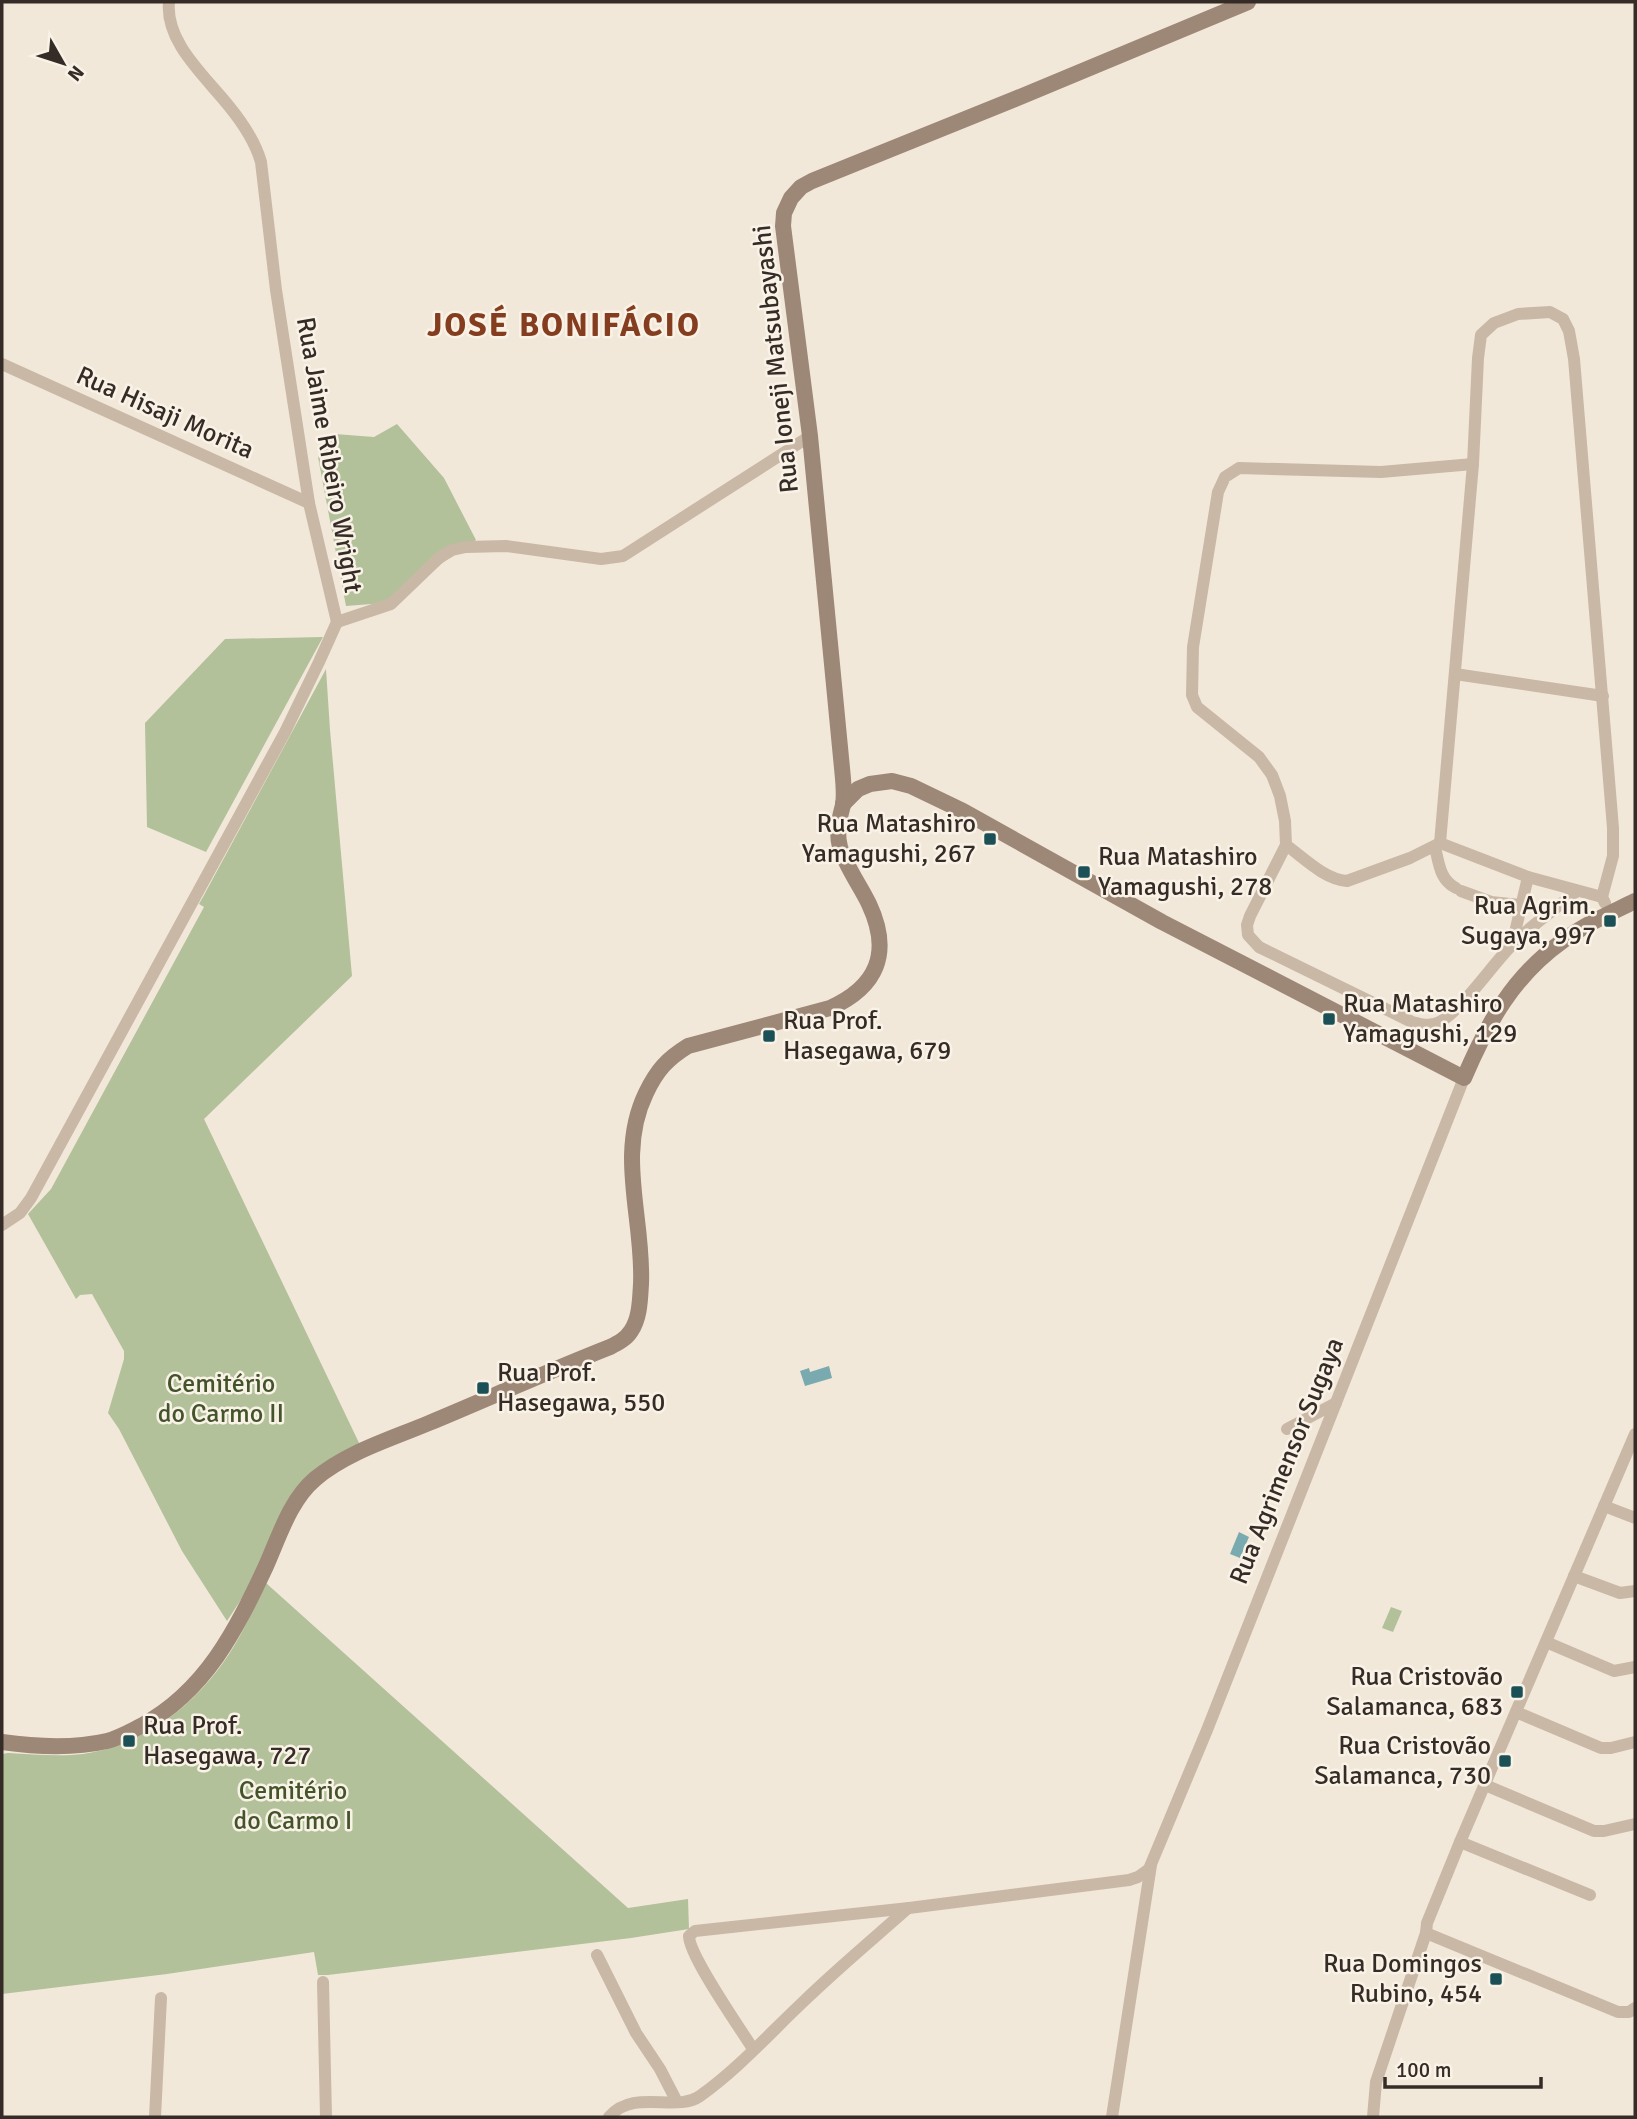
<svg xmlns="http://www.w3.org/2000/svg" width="1637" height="2119" viewBox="0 0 1637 2119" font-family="Signika,sans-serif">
<rect width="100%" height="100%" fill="#f2e8da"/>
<g fill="#b2c19a">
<path d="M397,424L444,478L476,540L384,603L346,606L318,457L335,434L374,437Z"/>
<path d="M323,637L206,852L147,827L145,723L225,639Z"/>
<path d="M326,669L330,730L352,976L204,1119L361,1447L329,1465L227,1621L182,1551L119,1429L108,1413L124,1359V1351L92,1294L80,1295L76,1299L28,1214L51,1189L204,907L199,904L203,897Z"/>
<path d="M266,1583L628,1908L688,1899L689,1929L631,1938L328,1975H318L314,1952L167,1974L2,1994V1754L8,1753C33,1754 58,1757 83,1754C143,1746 197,1704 229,1654C244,1632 254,1606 266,1583Z"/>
<path d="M1391,1607L1402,1611L1393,1632L1382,1628Z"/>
</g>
<g fill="#79aaaf">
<path d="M829,1366L832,1378L805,1386L800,1371L809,1368L810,1372Z"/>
<path d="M1239,1532L1249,1537L1240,1558L1230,1554Z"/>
</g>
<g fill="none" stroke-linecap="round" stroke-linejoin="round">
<g stroke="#cab8a6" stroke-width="12">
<path d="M169,2C165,42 205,76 228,105C242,122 255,141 261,162L276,290L309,503L337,622"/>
<path d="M2,364L309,503"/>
<path d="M1473,464L1381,472L1239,468L1225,477L1218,492L1193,647L1192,695L1197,707L1259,757L1272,775L1280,796L1285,821L1286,845L1250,916L1247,925L1248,935L1259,947L1412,1022C1423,1025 1433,1027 1443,1020C1465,1005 1490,968 1510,947C1528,927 1556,909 1577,891"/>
<path d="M337,622L391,604L440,557L452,550L466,547L506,546L601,559L623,556L810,436"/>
<path d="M1455,674L1603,696"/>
<path d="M1286,845C1304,858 1324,879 1347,881L1410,858L1440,843"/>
<path d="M1435,847C1439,864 1440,880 1456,888"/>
<path d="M1461,891L1491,902L1520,905"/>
<path d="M1602,897L1613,856V828L1574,359L1569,331L1563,319L1550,312L1518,314L1494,323L1481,335L1478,358L1473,464L1440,843L1528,877L1602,897L1605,903"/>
<path d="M1512,945L1528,877"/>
<path d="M2,1225L20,1213L31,1198L285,732L319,662L337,622"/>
<path d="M1287,1429L1336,1403"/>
<path d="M1604,1506L1635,1518"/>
<path d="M1574,1576L1620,1593L1635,1591"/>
<path d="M1546,1642L1614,1671L1635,1667"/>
<path d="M1516,1712L1601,1748H1611L1635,1742"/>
<path d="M1485,1785L1594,1831H1604L1635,1824"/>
<path d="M1460,1842L1590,1895"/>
<path d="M1426,1933L1618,2012H1629L1635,2008"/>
<path d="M597,1955L636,2033L660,2069L677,2102"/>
<path d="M323,1982L326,2117"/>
<path d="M753,2049C740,2028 689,1956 689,1936L695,1931L909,1908L1129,1880L1138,1877L1149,1869L1207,1730L1464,1078"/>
<path d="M155,2117L161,1998"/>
<path d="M609,2117C634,2088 676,2113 700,2096C738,2069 770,2033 804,2001C837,1969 873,1939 908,1908"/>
<path d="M1112,2117L1151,1865"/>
<path d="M1373,2117L1376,2082L1426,1933L1427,1923L1460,1842L1635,1434"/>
</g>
<g stroke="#9d8777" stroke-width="16">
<path d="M843,804L858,789L870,784L892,781L911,786L963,811L1162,922L1464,1078C1488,1022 1513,976 1564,940C1585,924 1611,913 1635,901"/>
<path d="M2,1742C37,1747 72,1749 107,1741C119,1738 131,1731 141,1726C206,1691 236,1630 266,1566C279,1537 290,1500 315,1479C347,1452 391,1439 429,1423C489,1398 549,1371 610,1347C618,1343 626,1339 631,1331C640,1318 640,1299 641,1284C644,1219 616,1155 646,1093C657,1070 667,1059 688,1046L830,1008C877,987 892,953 869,904C860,885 846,867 840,847C836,831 839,820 843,805C845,794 843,779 842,768L810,436L783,226L784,213L791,198L801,187L812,181L1015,99L1248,2"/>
</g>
</g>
<g fill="#1c5057" stroke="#f9f2e6" stroke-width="2.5">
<rect x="983" y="832" width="14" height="14" rx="3.5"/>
<rect x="1077" y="865" width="14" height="14" rx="3.5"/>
<rect x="1603" y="914" width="14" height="14" rx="3.5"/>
<rect x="1322" y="1012" width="14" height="14" rx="3.5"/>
<rect x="762" y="1029" width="14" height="14" rx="3.5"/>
<rect x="476" y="1381" width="14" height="14" rx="3.5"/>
<rect x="1510" y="1685" width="14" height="14" rx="3.5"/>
<rect x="122" y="1734" width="14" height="14" rx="3.5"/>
<rect x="1498" y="1754" width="14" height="14" rx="3.5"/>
<rect x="1489" y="1972" width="14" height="14" rx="3.5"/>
</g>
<g text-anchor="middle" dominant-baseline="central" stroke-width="5" stroke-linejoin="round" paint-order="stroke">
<g font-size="26" fill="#362c27" stroke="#f9f2e6">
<text transform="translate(776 359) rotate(-96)">Rua Ioneji Matsubayashi</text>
<text transform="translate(165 413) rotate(24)">Rua Hisaji Morita</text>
<text transform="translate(329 455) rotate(80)">Rua Jaime Ribeiro Wright</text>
<text transform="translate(1287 1461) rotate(-68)">Rua Agrimensor Sugaya</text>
</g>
<g font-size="26" fill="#362c27" stroke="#f9f2e6" text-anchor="end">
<text x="976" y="824">Rua Matashiro<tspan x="976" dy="30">Yamagushi, 267</tspan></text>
<text x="1098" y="857" text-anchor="start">Rua Matashiro<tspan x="1098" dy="30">Yamagushi, 278</tspan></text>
<text x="1596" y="906">Rua Agrim.<tspan x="1596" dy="30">Sugaya, 997</tspan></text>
<text x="1343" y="1004" text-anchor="start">Rua Matashiro<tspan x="1343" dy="30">Yamagushi, 129</tspan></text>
<text x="783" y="1021" text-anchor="start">Rua Prof.<tspan x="783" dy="30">Hasegawa, 679</tspan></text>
<text x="497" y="1373" text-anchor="start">Rua Prof.<tspan x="497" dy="30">Hasegawa, 550</tspan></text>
<text x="1503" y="1677">Rua Cristovão<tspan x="1503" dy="30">Salamanca, 683</tspan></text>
<text x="143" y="1726" text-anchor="start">Rua Prof.<tspan x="143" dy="30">Hasegawa, 727</tspan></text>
<text x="1491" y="1746">Rua Cristovão<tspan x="1491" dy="30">Salamanca, 730</tspan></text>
<text x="1482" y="1964">Rua Domingos<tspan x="1482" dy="30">Rubino, 454</tspan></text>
</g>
<g font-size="26" fill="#43542b" stroke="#f9f2e6">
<text x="221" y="1384">Cemitério<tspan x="221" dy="30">do Carmo II</tspan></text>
<text x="293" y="1791">Cemitério<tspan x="293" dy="30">do Carmo I</tspan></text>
</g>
<g font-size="33" font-weight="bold" letter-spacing="2" fill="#853d1f" stroke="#f9f2e6">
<text x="564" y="325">JOSÉ BONIFÁCIO</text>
</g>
</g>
<rect width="1637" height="2119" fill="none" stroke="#362c27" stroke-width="7"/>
<g transform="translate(63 63) rotate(129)" stroke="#f9f2e6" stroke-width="5" paint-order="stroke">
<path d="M0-5L12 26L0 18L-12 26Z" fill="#362c27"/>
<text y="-10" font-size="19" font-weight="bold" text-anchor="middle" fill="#362c27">N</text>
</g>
<path d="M1385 2077v10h156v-10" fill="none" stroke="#362c27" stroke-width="3.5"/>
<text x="1396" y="2077" font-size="21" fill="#362c27" stroke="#f9f2e6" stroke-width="5" paint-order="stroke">100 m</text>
</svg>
